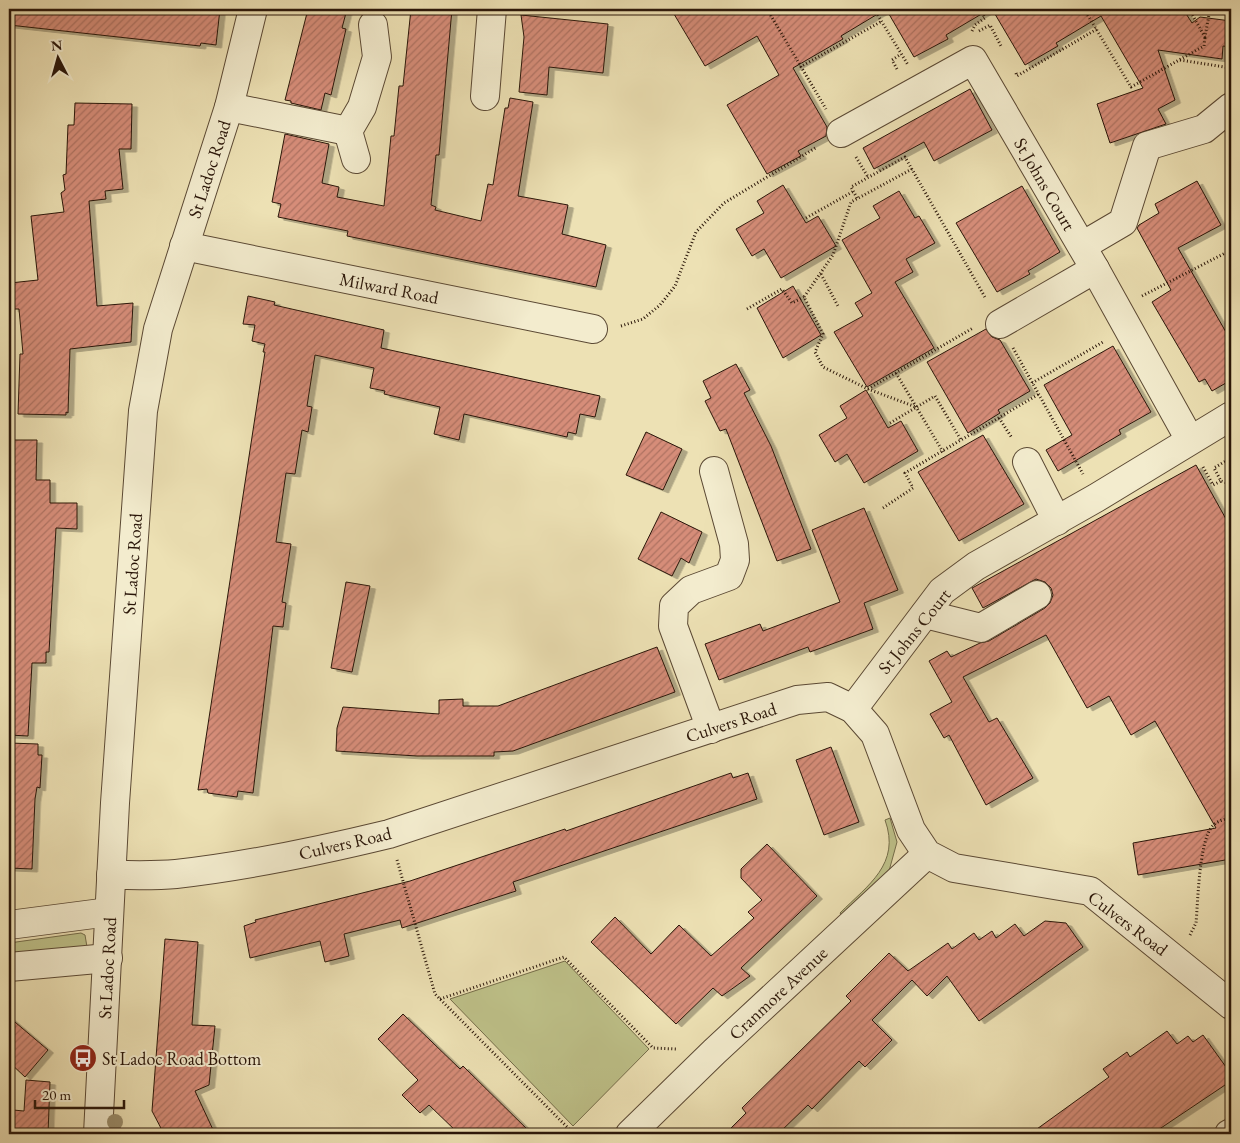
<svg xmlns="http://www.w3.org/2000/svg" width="1240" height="1143" viewBox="0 0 1240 1143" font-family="'EB Garamond',serif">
<defs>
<pattern id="building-hatch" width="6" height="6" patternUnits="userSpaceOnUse" patternTransform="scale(1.25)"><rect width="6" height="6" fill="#d68d79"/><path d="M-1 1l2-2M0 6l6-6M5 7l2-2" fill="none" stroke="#ae7261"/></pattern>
<filter id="shadow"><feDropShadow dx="5.5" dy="3" stdDeviation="0" flood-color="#0004"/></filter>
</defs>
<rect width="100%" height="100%" fill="#ede1b4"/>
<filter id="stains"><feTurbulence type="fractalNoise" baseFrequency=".004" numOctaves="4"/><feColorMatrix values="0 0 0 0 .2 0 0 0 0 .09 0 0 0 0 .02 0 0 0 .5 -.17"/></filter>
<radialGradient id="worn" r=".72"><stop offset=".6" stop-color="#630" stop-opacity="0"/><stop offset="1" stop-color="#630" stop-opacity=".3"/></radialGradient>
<g fill="#bec189" stroke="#746c49">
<path d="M890,818L897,842L889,871L842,916L840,913C868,885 901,864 885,820Z"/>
<path d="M81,933L85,935L87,947L9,957V943Z"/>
<path d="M565,961L649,1049L573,1126L450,999Z"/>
</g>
<g fill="url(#building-hatch)" stroke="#2a1609" filter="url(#shadow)">
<path d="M10,9H220L216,45L201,43L200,46L9,25Z"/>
<path d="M308,9H347L342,28L346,29L331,95L325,93L321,110L291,103V101L285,100Z"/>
<path d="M411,9H452L439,155H436L431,205L436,207L435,210L481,221L488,184L493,185L505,108H508L510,98L533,102L518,196L568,205L562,234L606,245L596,287L347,236L348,231L278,217L281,204L272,202L285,134L329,144L322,183L339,187L337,197L384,206L391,136H394L399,86H403Z"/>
<path d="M671,9H886L841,36L843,39L793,68L827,127L826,136L798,151L801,156L767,174L727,105L779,75L757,36L705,66Z"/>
<path d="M886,9H990L946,35L948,39L914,57Z"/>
<path d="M992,9H1183L1192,23L1200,17L1231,21V47L1223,46L1222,59L1158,50L1175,100L1158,109L1166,124L1110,143L1097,104L1143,88L1101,16L1056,43L1058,46L1025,65Z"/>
<path d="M521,15L608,24L603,73L549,67L547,95L519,92L524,37Z"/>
<path d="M970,89L992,130L934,161L924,142L874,169L863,148Z"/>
<path d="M75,103L132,104L131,149H119L123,189L105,191L106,199L89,201L97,306L133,303L131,342L70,349L68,413L66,412V415L18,414L20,354H23L19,309H13L10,283L38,280L31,216L64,212L61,193L65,190L63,175L66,174L68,125H74Z"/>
<path d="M1197,181L1221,225L1178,248L1231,341V380L1212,391L1205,379L1199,382L1152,302L1171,290L1137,228L1139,225L1159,213L1155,204Z"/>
<path d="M783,185L806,223L818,216L836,246L781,278L764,249L752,256L736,229L764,213L757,201Z"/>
<path d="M1022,186L1060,252L1028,271L1030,274L997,292L956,223Z"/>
<path d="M899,191L915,218L919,216L935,243L906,259L913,272L895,282L934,348L867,387L834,332L863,316L855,303L872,293L842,240L880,218L873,206Z"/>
<path d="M793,286L821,335L783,358L757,308Z"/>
<path d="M248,296L275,302L274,305L384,330L381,348L600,396L595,417L580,414L576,434L568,432L567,437L464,414L459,440L434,434L440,407L384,394L385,391L370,388L374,368L315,355L307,406L312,407L308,432L302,430L295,474L286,473L276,542L291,544L282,602L286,603L283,627L273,626L253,793L238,791L237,797L208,793L207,789L198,790L265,352H263L265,344L252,341L255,325L243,324Z"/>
<path d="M986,329L992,337L1000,340L1030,391L998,410L1000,413L968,433L927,362Z"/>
<path d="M1113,346L1151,412L1119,430L1121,434L1058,471L1046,450L1072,435L1044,385Z"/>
<path d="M736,364L750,390L744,393L771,446L811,549L777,561L726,429L720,431L705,401L711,398L703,381Z"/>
<path d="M866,390L888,428L901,421L918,451L864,483L847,454L835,462L819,435L847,418L840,406Z"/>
<path d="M646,432L682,449L663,490L626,475Z"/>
<path d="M983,435L1024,504L959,541L918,472Z"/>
<path d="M9,440H37L36,480H50V503H77V529L56,528L49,652H46V663H32L28,736L9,735Z"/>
<path d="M1196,465L1231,528V859L1138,875L1133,843L1216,828L1155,721L1131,735L1109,696L1087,708L1046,635L963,677L989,722L997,718L1033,778L986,805L949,735L944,738L930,714L952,702L929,661L947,651L951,657L980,643L989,641L1045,608L1050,603L1053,595L1051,588L1045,582L1036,579L983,608L972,588L974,587Z"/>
<path d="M864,508L898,590L864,603L873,629L810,652L808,647L719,680L705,644L760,624L763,631L840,602L812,530Z"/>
<path d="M661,512L702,532L689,563L681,558L672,576L638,559Z"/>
<path d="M346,582L370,586L352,672L331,668Z"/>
<path d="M657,647L675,692L513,751L494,752V756H417L336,751L337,728L343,707L439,714V700L463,699V706H498Z"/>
<path d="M9,743L38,744V755H42L40,788L37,787L35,799L32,869L9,868Z"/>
<path d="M831,747L859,822L824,835L796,760Z"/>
<path d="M731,773L733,778L748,773L757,799L513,882L516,891L402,928L400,920L344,934L349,956L325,962L320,941L250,958L244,926L256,922L255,920L410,881L565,829L566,831Z"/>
<path d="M767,844L817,896L741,968L750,976L722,996L713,988L676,1024L591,942L615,917L651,954L679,925L711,956L754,918L748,912L762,900L741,878V869Z"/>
<path d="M1045,921L1066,923L1083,947L979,1021L947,976L927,996L912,980L872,1020L892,1040L865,1067L859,1061L812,1109L808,1105L778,1134H725L746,1113L742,1108L851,1001L846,996L889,953L908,971L948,943L952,949L974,933L979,940L992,931L996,938L1015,924L1024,936Z"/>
<path d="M165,939L198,942L192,1025L215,1026L209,1085L195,1091L215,1134H164L152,1111Z"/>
<path d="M403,1014L460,1069L463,1066L532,1134H459L429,1105L420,1113L402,1095L418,1080L378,1039Z"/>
<path d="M9,1017L48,1050L25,1077L9,1062Z"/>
<path d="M1167,1031L1177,1044L1188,1036L1193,1042L1203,1035L1231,1074V1081L1152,1134H1030L1109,1077L1103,1069L1127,1052L1130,1057Z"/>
<path d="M26,1080L50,1082L48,1134H12L13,1110L24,1111Z"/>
</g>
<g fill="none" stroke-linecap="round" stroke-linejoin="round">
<g stroke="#5b4934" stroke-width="30">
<g id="minor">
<path d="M485,96L492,9"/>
<path d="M229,107L348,131"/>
<path d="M841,133L973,60L1095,269L1190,440"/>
<path d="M356,159L348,131L362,107L377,57L373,25"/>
<path d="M184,246L593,329"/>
<path d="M1082,246L1123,222L1147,146L1204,129L1231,107"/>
<path d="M1000,324L1095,269"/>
<path d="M1027,462L1057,521"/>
<path d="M925,614L981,628L1037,595"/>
<path d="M853,709L942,591L976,566L1096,498L1231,416"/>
<path d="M711,729L673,626L674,606L691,590L729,576L735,560L734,544L714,471"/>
<path d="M111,875C132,875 155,876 176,874C248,866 319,851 389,834L797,700L828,697L853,709L875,734L911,830L927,854L954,868L1090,891L1231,1005"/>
<path d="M9,925L109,912"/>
<path d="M9,967L108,958"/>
<path d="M98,1134L115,803L143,411L158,329L229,107L253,9"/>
<path d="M630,1134L714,1052L927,854"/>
<path d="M1229,1134L1231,1133"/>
</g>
</g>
<g stroke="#2a1609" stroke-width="3" stroke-dasharray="1 2.5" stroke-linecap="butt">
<path d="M767,9L826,109"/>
<path d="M874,9L908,65"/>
<path d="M1084,9L1131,87L1204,46L1205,37"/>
<path d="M1189,9L1205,37L1210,9"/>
<path d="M972,31L975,25L985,18L980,9"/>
<path d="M979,31L990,25L1001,46"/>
<path d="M1180,60L1231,68"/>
<path d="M800,67L882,21"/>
<path d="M897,69L892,60L901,54"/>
<path d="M1016,73L1017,76L1097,29"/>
<path d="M856,157L868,177"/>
<path d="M912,169L851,202L833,255L804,297L823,334L815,352L823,367L868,389L916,407"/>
<path d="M857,198L851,187L905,157L986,299"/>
<path d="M806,218L854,191"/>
<path d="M821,274L839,308"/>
<path d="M1142,296L1231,250"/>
<path d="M747,309L782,289L792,303L804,297"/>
<path d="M621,326L643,319L660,305L675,286L696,232L724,203L817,147"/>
<path d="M1013,348L1083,474"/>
<path d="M896,373L943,452"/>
<path d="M1032,383L1103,342"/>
<path d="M868,389L973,328"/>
<path d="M999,418L1012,438"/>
<path d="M890,423L935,396L961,440"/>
<path d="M1231,458L1214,468L1221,481L1231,484"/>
<path d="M1203,467L1213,485L1221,481"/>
<path d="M883,508L913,488L905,473L1039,394"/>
<path d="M397,860L435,994L574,1134"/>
<path d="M1190,935L1196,923C1198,901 1199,845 1211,828C1216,821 1224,819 1231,818"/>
<path d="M440,999L564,957L653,1048L676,1049"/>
</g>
<use href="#minor" stroke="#f3ecce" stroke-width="28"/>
</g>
<circle fill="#9a8d6b" cx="115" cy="1122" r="8"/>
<defs>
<g id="bus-disc" transform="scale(1.4375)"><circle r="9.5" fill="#8f2418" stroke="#f3ecce"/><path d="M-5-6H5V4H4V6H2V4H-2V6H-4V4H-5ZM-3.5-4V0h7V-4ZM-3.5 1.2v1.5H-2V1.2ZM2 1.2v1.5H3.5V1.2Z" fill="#fff"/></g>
</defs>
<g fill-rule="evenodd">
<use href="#bus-disc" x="83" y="1058"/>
</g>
<g text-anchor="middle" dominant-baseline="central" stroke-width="4" stroke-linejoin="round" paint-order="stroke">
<g font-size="18" fill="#2a1609" stroke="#f3ecce">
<text transform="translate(209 169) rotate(-72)">St Ladoc Road</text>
<text transform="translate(1045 184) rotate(60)">St Johns Court</text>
<text transform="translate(389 288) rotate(11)">Milward Road</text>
<text transform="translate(132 564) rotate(-86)">St Ladoc Road</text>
<text transform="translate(914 631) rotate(-51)">St Johns Court</text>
<text transform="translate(731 722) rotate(-18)">Culvers Road</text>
<text transform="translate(345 843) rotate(-13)">Culvers Road</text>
<text transform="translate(1128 923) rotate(37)">Culvers Road</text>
<text transform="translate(107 968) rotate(-87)">St Ladoc Road</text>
<text transform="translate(778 993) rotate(-43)">Cranmore Avenue</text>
</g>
<g font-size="18" fill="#2a1609" stroke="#f3ecce" text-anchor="start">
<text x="102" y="1058">St Ladoc Road Bottom</text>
</g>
</g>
<rect width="1240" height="1143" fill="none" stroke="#ede1b4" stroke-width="30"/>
<rect x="10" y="10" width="1220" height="1123" fill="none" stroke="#2a1609" stroke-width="2.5"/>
<rect x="15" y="15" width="1210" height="1113" fill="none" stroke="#2a1609"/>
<g transform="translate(58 58) rotate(354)" stroke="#f3ecce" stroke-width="4" paint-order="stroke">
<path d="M0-4L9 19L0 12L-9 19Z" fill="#2a1609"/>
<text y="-8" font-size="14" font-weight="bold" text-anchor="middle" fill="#2a1609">N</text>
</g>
<path d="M35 1100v8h89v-8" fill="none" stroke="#2a1609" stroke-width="2.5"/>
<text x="42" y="1100" font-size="15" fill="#2a1609" stroke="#f3ecce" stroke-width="4" paint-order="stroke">20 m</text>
<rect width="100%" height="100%" filter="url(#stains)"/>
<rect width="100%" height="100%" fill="url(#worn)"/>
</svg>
